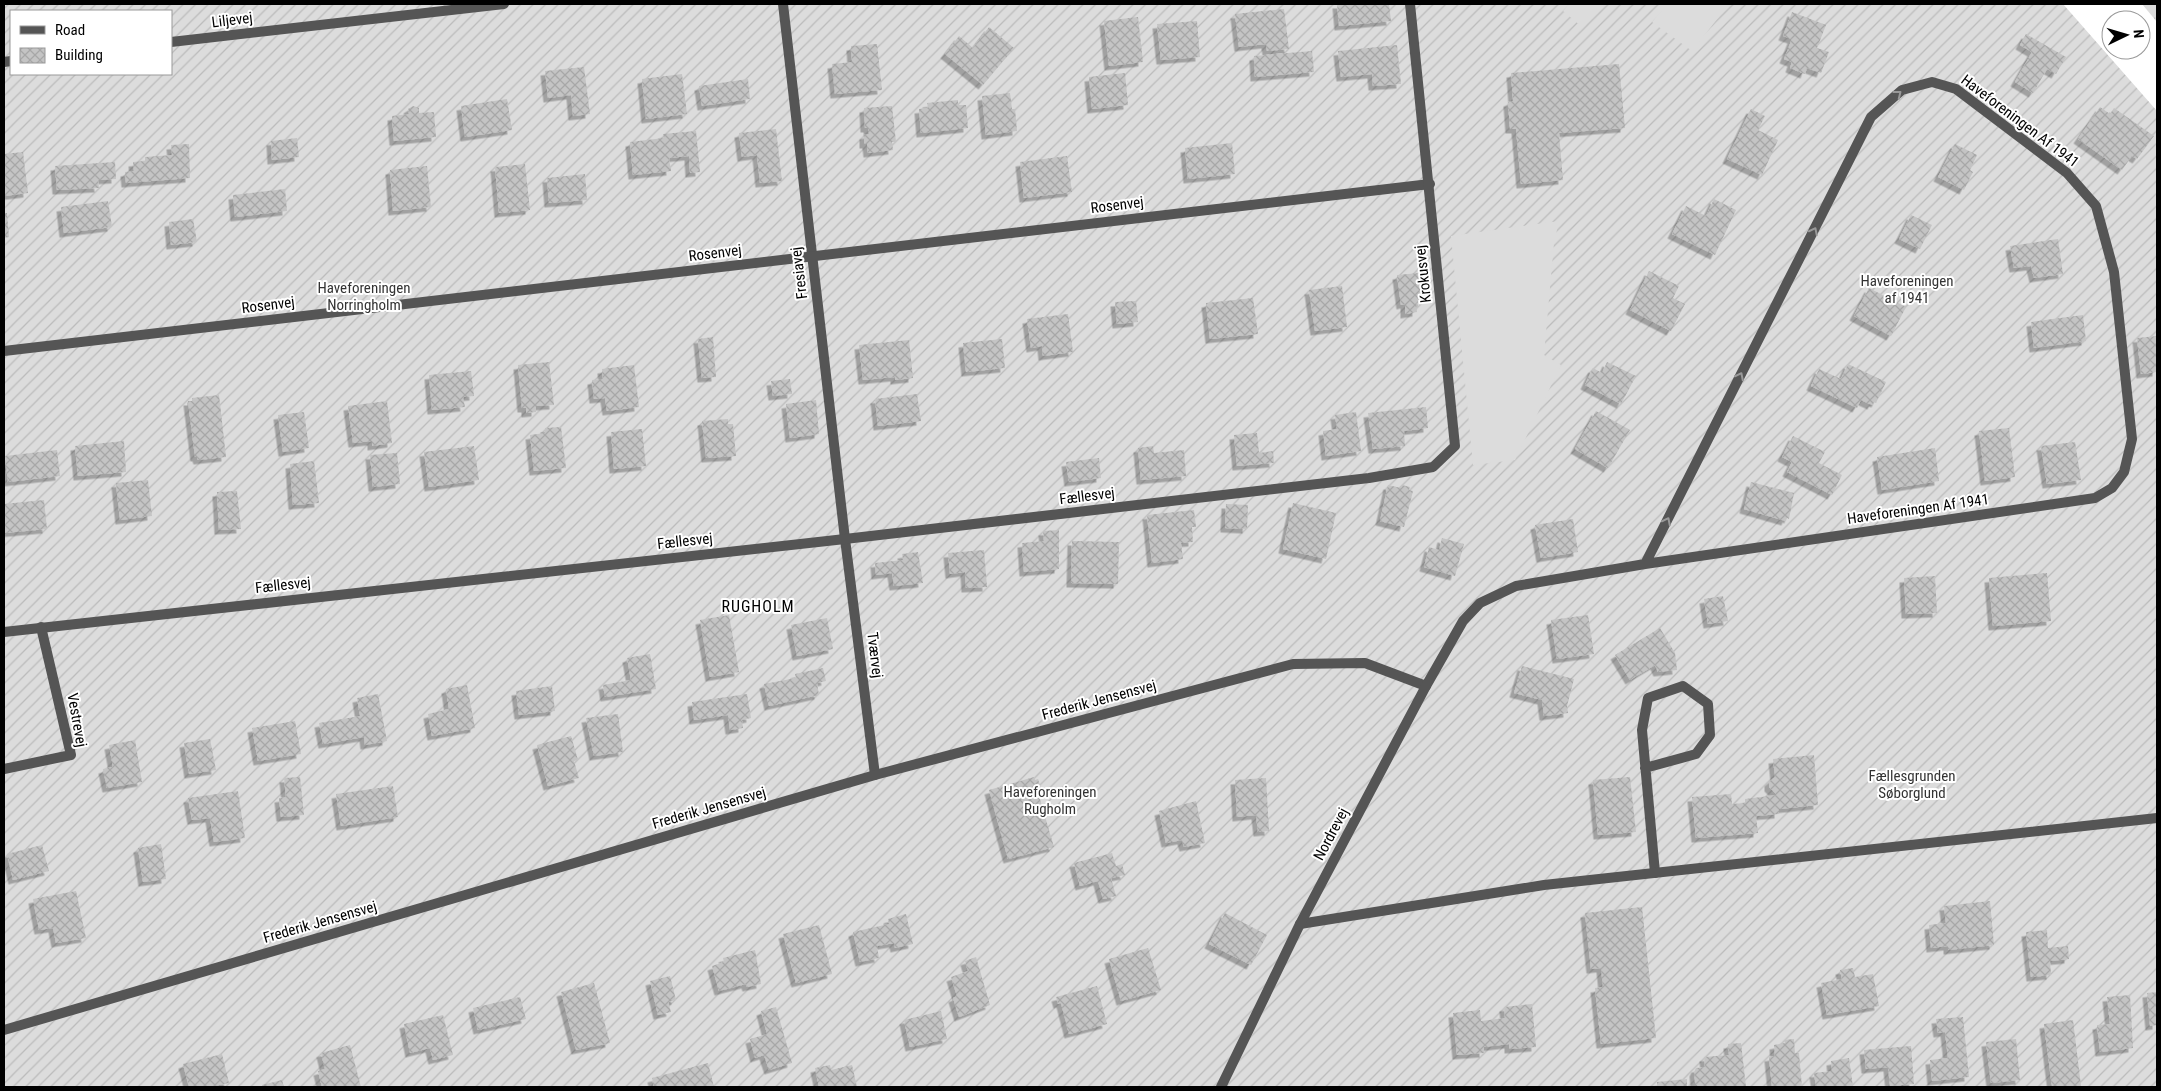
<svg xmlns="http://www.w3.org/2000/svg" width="2161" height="1091" viewBox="0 0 2161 1091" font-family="'Roboto Condensed',sans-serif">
<defs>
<pattern id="grass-tufts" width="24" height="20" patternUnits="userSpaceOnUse" patternTransform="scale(1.25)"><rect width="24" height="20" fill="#dcdcdc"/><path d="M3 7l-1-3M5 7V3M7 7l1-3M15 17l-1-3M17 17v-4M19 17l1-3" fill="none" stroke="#bbb"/></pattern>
<pattern id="garden-furrows" width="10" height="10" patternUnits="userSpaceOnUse" patternTransform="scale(1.25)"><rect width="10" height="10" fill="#dcdcdc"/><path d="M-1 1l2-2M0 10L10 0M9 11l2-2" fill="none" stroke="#bbb"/></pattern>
<pattern id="building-cross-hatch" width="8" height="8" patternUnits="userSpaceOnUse" patternTransform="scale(1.25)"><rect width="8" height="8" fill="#c4c4c4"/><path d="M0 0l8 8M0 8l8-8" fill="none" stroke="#a7a7a7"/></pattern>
<filter id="shadow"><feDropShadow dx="-4.5" dy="4.5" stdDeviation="0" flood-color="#0004"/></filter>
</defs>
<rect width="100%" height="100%" fill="#fff"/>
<path fill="url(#grass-tufts)" d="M2142,4H2157V22Z"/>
<path fill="url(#garden-furrows)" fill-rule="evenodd" d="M4,4H2063L2157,111V1087H4ZM11,11H171V74H11Z"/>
<g fill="#dcdcdc">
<path d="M1569,4H1600L1582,27L1563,11Z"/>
<path d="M1667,4H1729L1692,51L1652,22Z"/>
<path d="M1559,221L1554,243L1544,355L1561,365L1515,460L1473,465L1451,236Z"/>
</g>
<g fill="url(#building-cross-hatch)" filter="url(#shadow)">
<path d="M1337,4H1389L1391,21L1339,26Z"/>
<path d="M1284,9L1289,49L1267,51L1266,44L1239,47L1235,14Z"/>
<path d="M1792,12L1826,25L1817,48L1829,52L1821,73L1807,68L1805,74L1790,68L1792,62L1784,59L1792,39L1783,36Z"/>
<path d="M1138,17L1143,62L1109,66L1104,21Z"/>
<path d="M1197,21L1200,57L1161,60L1157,24Z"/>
<path d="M989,27L1014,48L983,85L945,54L959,36L973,48Z"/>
<path d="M2026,34L2066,57L2056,74L2047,69L2033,93L2015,82L2032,52L2020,45Z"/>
<path d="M877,44L882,90L835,94L832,64L852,62L851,46Z"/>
<path d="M1397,45L1401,84L1373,86L1372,74L1341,77L1338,51Z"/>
<path d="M1312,51L1314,72L1255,77L1254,56Z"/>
<path d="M1619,64L1625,128L1559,133L1563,180L1521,184L1516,129H1510L1508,102L1513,101L1511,73Z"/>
<path d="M584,67L590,114L573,116L571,95L548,98L545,71Z"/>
<path d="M1125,73L1128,105L1092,109L1089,77Z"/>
<path d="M682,74L687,114L646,119L642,79Z"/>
<path d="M748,79L750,99L702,106L699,86Z"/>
<path d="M1010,93L1012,109H1015L1017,131L986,135L982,96Z"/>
<path d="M507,99L512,130L465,137L461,106Z"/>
<path d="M958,100V105H966L968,128L921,133L919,109L928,108L927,103Z"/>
<path d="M413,106L419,108V113L434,112L436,137L394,141L392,116L409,114L408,109Z"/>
<path d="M892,106L896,142H892L893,150L868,153L867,144H864V135L869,134L868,128H865L864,108Z"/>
<path d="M2100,107L2110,114L2114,108L2154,136L2137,159L2132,156L2122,170L2078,139Z"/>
<path d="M1751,109L1765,116L1758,130L1778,140L1762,175L1727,159Z"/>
<path d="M776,129L782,181L760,183L757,155L742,157L739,133Z"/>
<path d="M696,131L700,172L690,173L689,156L669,158L671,171L633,175L630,142L664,138L663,134Z"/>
<path d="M297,138L299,157L272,160L271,141Z"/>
<path d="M1232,143L1235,174L1188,179L1185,148Z"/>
<path d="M189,144L190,178L126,183L125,172L134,171L133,162L145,161V157L172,155L171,145Z"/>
<path d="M1955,144L1977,155L1970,170L1973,172L1964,190L1938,177Z"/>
<path d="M23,152L28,193L4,196V154Z"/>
<path d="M1067,156L1072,192L1024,198L1020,162Z"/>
<path d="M115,162L116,179L98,180L99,188L57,190L55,166Z"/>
<path d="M525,164L530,210L499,213L495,167Z"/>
<path d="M427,166L431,207L393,211L390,170Z"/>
<path d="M585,174L587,200L549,203L547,178Z"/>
<path d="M285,189L287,211L235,217L233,195Z"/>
<path d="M1714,199L1736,210L1715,255L1672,234L1686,206L1706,216Z"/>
<path d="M108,201L112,227L64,233L61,207Z"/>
<path d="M4,213H7L9,237L4,238Z"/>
<path d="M1911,215L1932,225L1920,249L1899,239Z"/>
<path d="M193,219L197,242L171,245L169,222Z"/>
<path d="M2058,239L2063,274L2034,278L2031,266L2014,268L2010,246Z"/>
<path d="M1649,271L1679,286L1673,298L1685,304L1671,331L1630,310Z"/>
<path d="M1419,273L1422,302L1416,303L1417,312L1405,314V304L1401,305L1397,275Z"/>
<path d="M1342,286L1347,327L1315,331L1309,290Z"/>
<path d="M1869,288L1906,307L1891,336L1854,316Z"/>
<path d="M1253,298L1258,334L1210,339L1206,303Z"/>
<path d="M1136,301L1138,322L1117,324L1115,302Z"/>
<path d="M1068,314L1073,352L1043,356L1042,346L1031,348L1027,319Z"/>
<path d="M2083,315L2086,341L2034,348L2031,322Z"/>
<path d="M2157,336V372L2141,374L2137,338Z"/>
<path d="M713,337L716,377L702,378L698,339Z"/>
<path d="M1002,339L1005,368L966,372L963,343Z"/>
<path d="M909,340L913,378L895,380V377L863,380L859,345Z"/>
<path d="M549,362L554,405L536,406V412L526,413V408H522L518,365Z"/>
<path d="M1607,362L1636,376L1621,404L1585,385L1593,368L1602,373Z"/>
<path d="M1848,364L1886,382L1876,403L1873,402L1872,405L1861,400L1857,408L1811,386L1819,369L1841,379Z"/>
<path d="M634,365L639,407L607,411L605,398L594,399L592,380L603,379L602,369Z"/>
<path d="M471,371L474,396L463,397L465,407L432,410L429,375Z"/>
<path d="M790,379L792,394L773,396L771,381Z"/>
<path d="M917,394L921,421L878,426L875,399Z"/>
<path d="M219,395L226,457L198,460L197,457H195L188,401H192V398Z"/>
<path d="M816,400L819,434L790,438L786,404Z"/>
<path d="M387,401L392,443L372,446V441L353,443L348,406Z"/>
<path d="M1426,407L1428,428L1404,431L1405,446L1373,449L1368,413Z"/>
<path d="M1596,411L1630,430L1608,468L1575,449Z"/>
<path d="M304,412L309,448L283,452L278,415Z"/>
<path d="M1356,412L1361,451L1326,456L1323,431L1337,429L1335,415Z"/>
<path d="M728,419V424H733L736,456L706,458L702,421Z"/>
<path d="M561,427L566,468L534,471L530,435L545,433V428Z"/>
<path d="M2009,428L2015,477L1985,481L1979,431Z"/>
<path d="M642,429L646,466L614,469L611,432Z"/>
<path d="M1257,433L1259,453L1273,451L1274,463L1237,466L1234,435Z"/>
<path d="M1793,436L1825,452L1819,463L1842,475L1832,495L1787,472L1792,462L1782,457Z"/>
<path d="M124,441L126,472L78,476L75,446Z"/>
<path d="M2075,442L2081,480L2047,484L2041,446Z"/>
<path d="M474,446L479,480L429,487L424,452Z"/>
<path d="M1153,446L1154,453L1184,450L1186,476L1141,480L1138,448Z"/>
<path d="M1935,448L1939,481L1882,490L1877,457Z"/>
<path d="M57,450L60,476L8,482L5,456Z"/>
<path d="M397,453L400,484L373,487L370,455Z"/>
<path d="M1099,458L1101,478L1069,482L1066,462Z"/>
<path d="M314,461L319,503L293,505L290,464Z"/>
<path d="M148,480L152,516L120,520L116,483Z"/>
<path d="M1751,482L1794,493L1789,519L1787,518L1786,521L1744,509Z"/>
<path d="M1388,485L1401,488L1402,485L1410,487L1409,490L1413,491L1404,527L1380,521Z"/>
<path d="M237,491L241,529L219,530L217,492Z"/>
<path d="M44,500L47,529L4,533V504Z"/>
<path d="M1293,503L1336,513L1326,559L1283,549Z"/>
<path d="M1226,504L1248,505L1247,529L1225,528Z"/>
<path d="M1194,510L1196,527H1192L1193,542L1181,543L1183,559L1152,563L1147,515Z"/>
<path d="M1573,519L1578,552L1541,558L1535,525Z"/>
<path d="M1059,530V569L1024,572L1022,543L1044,541L1043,531Z"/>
<path d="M1442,538L1464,544L1455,576L1424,567L1429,547L1439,550Z"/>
<path d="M1072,541L1119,542L1118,584L1071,583Z"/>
<path d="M984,550L987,587L966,588L965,572L950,574L948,553Z"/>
<path d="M918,552L923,583L894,586L892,573L876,575L875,563L903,560L902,554Z"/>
<path d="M2047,573L2051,621L1993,626L1989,578Z"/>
<path d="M1935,576L1937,613L1906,614L1904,578Z"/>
<path d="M1723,596L1728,621L1708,624L1704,599Z"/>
<path d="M729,615L739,672L710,677L700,620Z"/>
<path d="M1588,615L1594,654L1557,659L1551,620Z"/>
<path d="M827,618L833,649L797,656L791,625Z"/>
<path d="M1660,628L1675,653L1677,670L1658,672L1655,665L1630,680L1615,655Z"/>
<path d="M650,654L656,689L605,697L603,685L631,680L627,658Z"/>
<path d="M1522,666L1574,679L1567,706L1568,713L1544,716L1542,700L1514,693Z"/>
<path d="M823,668L826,681L817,683L819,695L769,706L764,684L796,678L795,674Z"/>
<path d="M467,685L475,728L432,736L428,714L449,709L446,689Z"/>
<path d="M552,686L555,711L519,715L516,691Z"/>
<path d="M378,694L387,741L365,745L364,737L323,744L319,723L360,716L357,698Z"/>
<path d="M747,694L751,718L742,720L743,728L730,730L728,715L694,720L692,702Z"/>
<path d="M618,714L623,752L594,756L586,718Z"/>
<path d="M295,721L301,754L258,761L252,728Z"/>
<path d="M571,736L578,760L574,761L579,778L548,786L537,745Z"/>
<path d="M210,739L216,770L189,774L184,743Z"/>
<path d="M135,740L142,782L107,788L103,769L113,767L109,745Z"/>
<path d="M1814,755L1818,805L1779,809V814L1756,816L1758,833L1696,838L1692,797L1731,794L1732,804L1745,803V799L1777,795L1769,787V782L1775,777L1773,759Z"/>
<path d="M300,777L304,815L281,817L279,798L286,797L284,778Z"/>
<path d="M1034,777L1035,780L1038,779L1043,795L1039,796L1054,847L1008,859L989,790Z"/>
<path d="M1630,777L1636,832L1598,835L1593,780Z"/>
<path d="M1266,778L1269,831L1258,832L1256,815L1237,817L1235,780Z"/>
<path d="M393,786L398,817L341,826L336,794Z"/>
<path d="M238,791L245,838L214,842L210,818L192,820L188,798Z"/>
<path d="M1196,801L1205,843L1184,847L1182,840L1166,843L1159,811Z"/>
<path d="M161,844L166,879L143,882L138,848Z"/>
<path d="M42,845L49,871L13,880L7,854Z"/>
<path d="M1112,853L1116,866L1122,864L1125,875L1111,878L1116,896L1103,899L1098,881L1080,886L1074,863Z"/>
<path d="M76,891L86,938L56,943L53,928L39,930L33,899Z"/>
<path d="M1990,901L1994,945L1948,950V946L1931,948L1929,925L1946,923L1944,906Z"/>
<path d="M1642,907L1656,1038L1601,1044L1595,988L1603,987L1601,968L1591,969L1585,913Z"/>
<path d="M1225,913L1267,935L1251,965L1209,944Z"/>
<path d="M906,914L913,944L895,948L894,943L877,946L879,958L860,962L853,932L889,924L888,919Z"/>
<path d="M819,925L832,974L796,983L783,934Z"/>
<path d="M2047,930L2048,948L2068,946L2069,959L2050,961L2051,975L2031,977L2026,932Z"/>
<path d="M1148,948L1161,990L1121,1001L1109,959Z"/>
<path d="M755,950L761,984L747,987L746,984L719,991L712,966L724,962L723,958Z"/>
<path d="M976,957L990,1005L959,1017L953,998L957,996L951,977L968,971L965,961Z"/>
<path d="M1853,968L1855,977L1873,974L1879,1006L1827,1015L1821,983L1842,979L1840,970Z"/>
<path d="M670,976L676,1000L668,1002L671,1012L658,1015L650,981Z"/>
<path d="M594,983L610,1043L576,1050L561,992Z"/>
<path d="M1097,986L1107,1024L1069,1034L1061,1003L1058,1004L1056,997Z"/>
<path d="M2157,992V1025L2150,1026L2147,993Z"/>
<path d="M2130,995L2133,1048L2100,1052L2097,1025L2110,1024L2107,997Z"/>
<path d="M520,997L526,1019L478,1030L473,1008Z"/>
<path d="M1532,1004L1536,1047L1509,1049V1044L1484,1047V1053L1457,1055L1453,1013L1480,1010L1481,1021L1505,1018L1504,1007Z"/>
<path d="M776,1007L792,1063L769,1070L764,1055L755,1058L750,1039L767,1034L761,1011Z"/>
<path d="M941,1011L947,1039L910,1047L904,1020Z"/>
<path d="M443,1015L453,1055L433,1060L430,1048L410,1053L404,1024Z"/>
<path d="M1963,1017L1969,1077L1932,1081L1930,1060L1948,1058L1945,1032L1938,1033L1936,1019Z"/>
<path d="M2073,1020L2081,1086L2052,1087L2044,1024Z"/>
<path d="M1794,1039L1795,1053H1799L1802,1087H1772L1769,1057L1775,1056L1774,1045L1785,1043L1784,1040Z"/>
<path d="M2016,1039L2020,1080L1991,1083L1986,1042Z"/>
<path d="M1741,1043L1746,1087L1698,1086L1695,1082L1694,1072L1696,1068L1705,1067L1704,1057L1729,1055L1728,1044Z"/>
<path d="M350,1045L361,1087H322L318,1071L325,1069L321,1053Z"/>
<path d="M1911,1046L1914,1084L1890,1086L1888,1067L1866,1069L1864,1050Z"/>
<path d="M222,1054L229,1083L209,1087H189L183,1064Z"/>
<path d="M1849,1058L1853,1087H1816L1814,1073L1832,1071L1831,1061Z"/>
<path d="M708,1063L714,1087H654L652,1078Z"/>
<path d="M830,1065L831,1070L852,1065L857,1087H819L815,1068Z"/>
<path d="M1687,1079V1087H1657V1082Z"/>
<path d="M282,1080L284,1087H262V1085Z"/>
</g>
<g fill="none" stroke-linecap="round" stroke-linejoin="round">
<g stroke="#555" stroke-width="10">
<path d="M1645,768L1696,754L1710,735L1708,704L1683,686L1648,698L1642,730L1655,873"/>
<path d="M1300,924L1544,885L2157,818"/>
</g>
<g stroke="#555" stroke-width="10">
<path d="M783,4L845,539L875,775"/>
<path d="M171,42L504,4"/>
<path d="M4,62L11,61"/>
<path d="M4,351L1430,184"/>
<path d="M4,632L845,539L1369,478L1433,467L1455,446L1410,4"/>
<path d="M4,769L71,755L41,627"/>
<path d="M4,1030L875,775L1293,664L1365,663L1426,686"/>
<path d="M1221,1087L1300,924L1426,686L1463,621L1480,603L1516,586L1645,564L2095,498L2112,488L2124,472L2132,439L2114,272L2096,206L2067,173L1956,89L1932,82L1902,90L1871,117L1645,564"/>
</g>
</g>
<defs><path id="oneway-chevron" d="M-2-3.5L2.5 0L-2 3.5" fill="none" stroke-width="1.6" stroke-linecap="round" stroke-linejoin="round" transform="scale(1.25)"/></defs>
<g stroke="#999">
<use href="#oneway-chevron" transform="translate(1898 94) rotate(-38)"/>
<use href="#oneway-chevron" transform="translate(1814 231) rotate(-63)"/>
<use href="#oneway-chevron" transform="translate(1740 376) rotate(-63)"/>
<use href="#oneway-chevron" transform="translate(1667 521) rotate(-63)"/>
</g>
<g text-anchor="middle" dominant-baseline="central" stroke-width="4" stroke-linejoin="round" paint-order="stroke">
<g font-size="15" fill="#000" stroke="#fff">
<text transform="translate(232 20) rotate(-7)">Liljevej</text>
<text transform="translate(2020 121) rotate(37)">Haveforeningen Af 1941</text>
<text transform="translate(1117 205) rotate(-7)">Rosenvej</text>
<text transform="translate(715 253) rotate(-7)">Rosenvej</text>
<text transform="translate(799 273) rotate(-97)">Fresiavej</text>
<text transform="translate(1423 274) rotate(-96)">Krokusvej</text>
<text transform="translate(268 305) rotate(-7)">Rosenvej</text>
<text transform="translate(1087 496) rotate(-7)">Fællesvej</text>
<text transform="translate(1918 509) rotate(-8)">Haveforeningen Af 1941</text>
<text transform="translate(685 541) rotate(-6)">Fællesvej</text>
<text transform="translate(283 585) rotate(-6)">Fællesvej</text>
<text transform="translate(875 655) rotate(83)">Tværvej</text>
<text transform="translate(1099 700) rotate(-15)">Frederik Jensensvej</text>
<text transform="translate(77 720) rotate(80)">Vestrevej</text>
<text transform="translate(709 808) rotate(-16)">Frederik Jensensvej</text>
<text transform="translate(1331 834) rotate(-62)">Nordrevej</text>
<text transform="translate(320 922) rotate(-16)">Frederik Jensensvej</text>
</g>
<g font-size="15" fill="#333" stroke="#fff">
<text x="1907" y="281">Haveforeningen<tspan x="1907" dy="17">af 1941</tspan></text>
<text x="364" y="288">Haveforeningen<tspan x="364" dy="17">Norringholm</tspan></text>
<text x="1912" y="776">Fællesgrunden<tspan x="1912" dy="17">Søborglund</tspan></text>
<text x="1050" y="792">Haveforeningen<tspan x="1050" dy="17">Rugholm</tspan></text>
</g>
<g font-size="16" letter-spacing="1" fill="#000" stroke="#fff">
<text x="758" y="606">RUGHOLM</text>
</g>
</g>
<rect width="2161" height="1091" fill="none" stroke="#000000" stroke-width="10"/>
<rect x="10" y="10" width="162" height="65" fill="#ffffff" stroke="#999999"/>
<rect x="20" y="26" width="25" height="8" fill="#555555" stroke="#999999"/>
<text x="55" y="35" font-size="15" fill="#000000">Road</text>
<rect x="20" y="48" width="25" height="15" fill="url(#building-cross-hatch)" stroke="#999999"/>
<text x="55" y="60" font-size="15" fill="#000000">Building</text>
<g transform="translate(2126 35) rotate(85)"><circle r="24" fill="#ffffff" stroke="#999999"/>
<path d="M0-4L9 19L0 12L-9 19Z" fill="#000000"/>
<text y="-8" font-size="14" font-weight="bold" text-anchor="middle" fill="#000000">N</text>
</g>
</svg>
